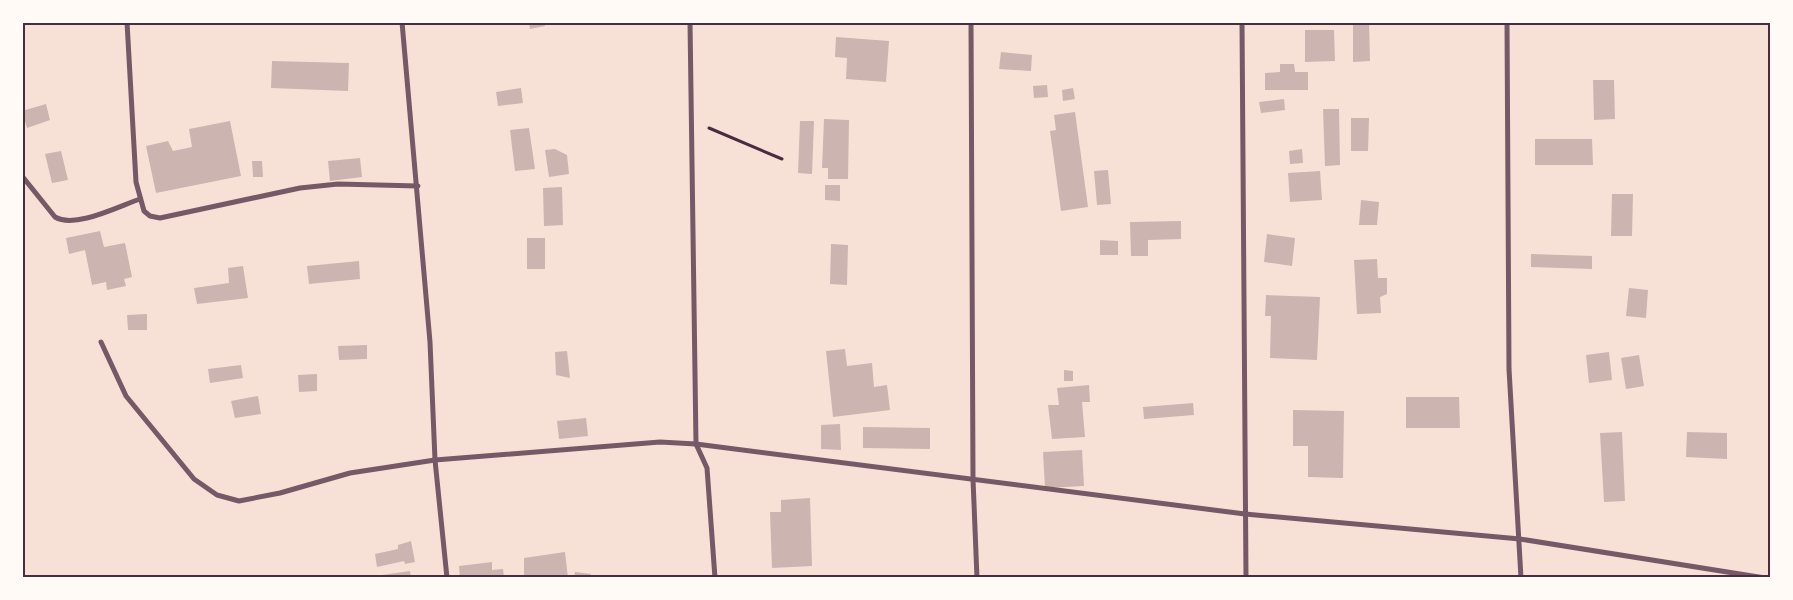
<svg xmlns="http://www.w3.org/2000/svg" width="1793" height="600" viewBox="0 0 1793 600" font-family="Montserrat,sans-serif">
<rect width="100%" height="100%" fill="#f7e1d7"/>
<g fill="#ccb4b1">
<path d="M529,22H544L545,26L530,29Z"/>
<path d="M1353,22H1369L1370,61L1353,62Z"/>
<path d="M1305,30H1334L1335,61L1305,62Z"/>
<path d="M836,37L889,41L886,82L846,79L847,58L835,57Z"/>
<path d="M1001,52L1032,55L1031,71L999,69Z"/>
<path d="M272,61L349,63L348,91L271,88Z"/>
<path d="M1280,64H1294L1295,72H1308V90H1265V73L1280,72Z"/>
<path d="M1593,80H1614L1615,119L1594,120Z"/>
<path d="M1047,85L1048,97L1034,98L1033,86Z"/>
<path d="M521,88L523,103L498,106L496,92Z"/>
<path d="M1073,88L1075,99L1063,101L1062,90Z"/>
<path d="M1284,99L1285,110L1261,113L1259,102Z"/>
<path d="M46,104L50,120L27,128L22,111Z"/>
<path d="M1323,109H1339L1340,165L1325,166Z"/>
<path d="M1075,112L1088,207L1061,211L1050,131L1056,130L1054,115Z"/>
<path d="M1351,118H1369L1368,151H1351Z"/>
<path d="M824,119L849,120L848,179H828V168H822Z"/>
<path d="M230,121L241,176L156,193L146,146L168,141L173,151L192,147L189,129Z"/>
<path d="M800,121H814L812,174L798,173Z"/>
<path d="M529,128L535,169L515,171L510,130Z"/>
<path d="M1535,139H1592L1593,165H1535Z"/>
<path d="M555,149L567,155L569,174L549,177L545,150Z"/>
<path d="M1302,149L1303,163L1290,164L1289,151Z"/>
<path d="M61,151L68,180L52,183L45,154Z"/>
<path d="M360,158L362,177L330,181L328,161Z"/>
<path d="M252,161H262L263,177H253Z"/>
<path d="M1108,170L1111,204L1097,205L1094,171Z"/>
<path d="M1320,171L1322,200L1290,202L1288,173Z"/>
<path d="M825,185H840V201L825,200Z"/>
<path d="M562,187L563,225L544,226L543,188Z"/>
<path d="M1612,194H1633L1632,236H1611Z"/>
<path d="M1361,200L1379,202L1377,225H1359Z"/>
<path d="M1181,221V239L1148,240V256H1131L1130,222Z"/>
<path d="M100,231L104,247L125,243L132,277L124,279L126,286L107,290L106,282L92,285L85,250L69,254L66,238Z"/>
<path d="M1267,234L1295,238L1292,266L1264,262Z"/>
<rect x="527" y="238" width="18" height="31"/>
<path d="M1100,240L1118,241V255H1100Z"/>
<path d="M831,244L848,245L847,285L830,284Z"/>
<path d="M1531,254L1592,256V269L1531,267Z"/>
<path d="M1377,259L1378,278H1387V294L1380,297L1381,313L1357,314L1354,260Z"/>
<path d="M359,261L360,279L309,284L307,266Z"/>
<path d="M243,266L248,298L197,304L194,288L229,283L228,268Z"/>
<path d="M1629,288L1648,290L1646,318L1626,316Z"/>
<path d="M1266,295L1320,297L1317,360L1270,358L1271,316H1265Z"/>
<path d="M147,314V330H128L127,315Z"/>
<path d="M367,345V359L339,360L338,346Z"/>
<path d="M845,349L847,366L872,363L874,387L887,385L890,410L833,417L826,351Z"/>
<path d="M567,351L570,378L556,375L555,352Z"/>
<path d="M1609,352L1612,380L1589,383L1586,355Z"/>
<path d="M1639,355L1644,386L1626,389L1621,358Z"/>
<path d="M241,365L243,378L210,383L208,369Z"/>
<path d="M1064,370L1073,371V381H1064Z"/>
<path d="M317,374V391L299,392L298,375Z"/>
<path d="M1089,385L1090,402H1082L1085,437L1052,439L1048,405H1059L1057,388Z"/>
<path d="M258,396L261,414L235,418L231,401Z"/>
<path d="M1406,397H1459L1460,428H1406Z"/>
<path d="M1193,403L1194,415L1144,419L1143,407Z"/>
<path d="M1293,410L1344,411L1343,478L1308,477V446H1293Z"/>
<path d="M586,418L588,436L559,439L557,421Z"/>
<path d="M840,424L841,450L821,449V425Z"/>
<path d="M863,427L930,428V449L863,448Z"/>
<path d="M1622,432L1625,501L1604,502L1600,433Z"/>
<path d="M1687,432L1727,433V459L1686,457Z"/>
<path d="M1082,450L1084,486L1045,488L1043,452Z"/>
<path d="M810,498L812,566L772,568L770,512H781V500Z"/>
<path d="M411,541L415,562L405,564L404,561L377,567L375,554L398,549V545Z"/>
<path d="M565,552L568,578H524V558Z"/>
<path d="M492,562V570L503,569L504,578H460L459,566Z"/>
<path d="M410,571L411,578H382V575Z"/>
<path d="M575,572L591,574L590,578H574Z"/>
</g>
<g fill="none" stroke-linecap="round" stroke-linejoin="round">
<path stroke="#4a2c40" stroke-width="3" d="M709,128L782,159"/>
<g stroke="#755966" stroke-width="5">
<path d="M127,22L136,182L144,211L150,216L160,218L300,188L338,184L418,186"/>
<path d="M402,22L430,342L435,460L447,578"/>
<path d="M690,22L696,444L707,468L715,578"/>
<path d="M971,22L973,479L977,578"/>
<path d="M1242,22L1246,578"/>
<path d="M1507,22L1509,369L1521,578"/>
<path d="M22,176L55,217C75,229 119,206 140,199"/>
<path d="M101,342L126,396L194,479L217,495L239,501L280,493L350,473L435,460L660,442L696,444L1245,514L1520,539L1765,578"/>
</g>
</g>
<rect width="1793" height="600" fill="none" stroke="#fffaf5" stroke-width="48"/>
<rect x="24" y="24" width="1745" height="552" fill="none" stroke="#4a2c40" stroke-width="2"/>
</svg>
